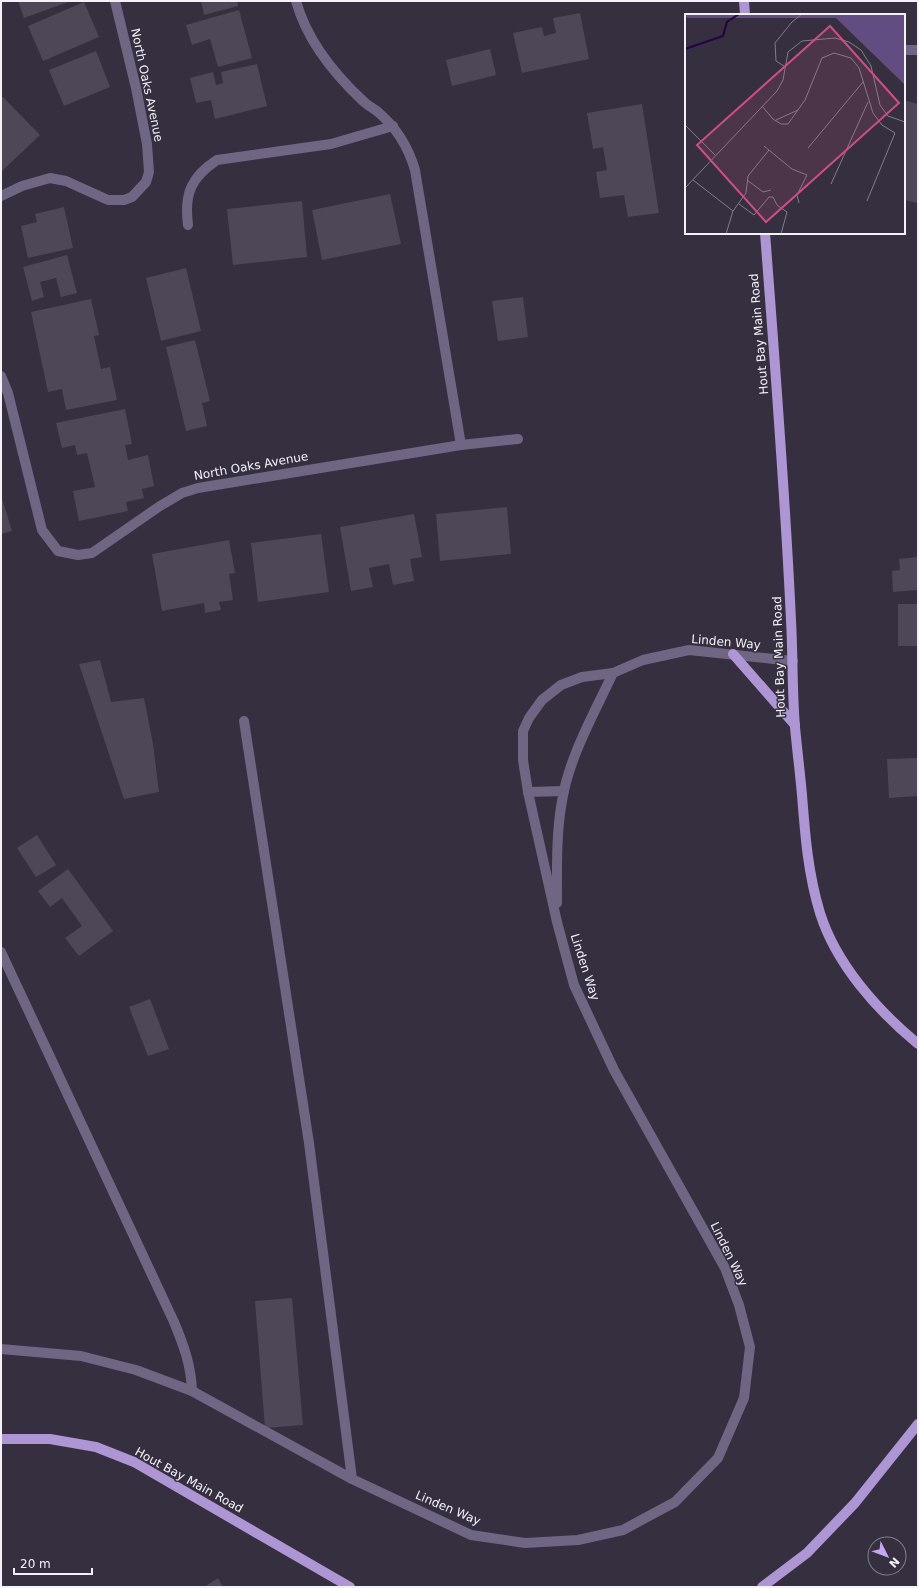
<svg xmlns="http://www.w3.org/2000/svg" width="919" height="1588" viewBox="0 0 919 1588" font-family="'DejaVu Sans',sans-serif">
<rect width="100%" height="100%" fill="#352f3f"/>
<g fill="#4d4758">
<path d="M18,1H71L24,18Z"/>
<path d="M201,1H237L238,6L204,15Z"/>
<path d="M84,2L99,37L43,61L28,26Z"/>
<path d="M239,10L252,58L218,67L210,39L192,45L186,25Z"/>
<path d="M580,13L589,59L522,73L513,33L542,27L544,36L556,33L553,18Z"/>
<path d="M490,49L496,75L452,86L446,60Z"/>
<path d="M96,51L110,87L64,106L49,70Z"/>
<path d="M257,64L267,106L215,119L211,100L196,103L190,78L213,72L216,85L223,83L221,72Z"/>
<path d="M3,97L40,135L1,172V98Z"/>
<path d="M904,100L918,104V203L904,200Z"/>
<path d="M642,104L659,213L628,217L624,195L600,198L596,172L607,170L603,147L593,149L587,113Z"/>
<path d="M390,194L401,244L322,260L312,210Z"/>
<path d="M302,201L307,257L233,265L227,209Z"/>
<path d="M64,207L73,248L28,258L21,226L37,222L35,214Z"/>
<path d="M67,255L77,293L61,297L56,278L40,282L44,297L32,301L23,267Z"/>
<path d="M186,268L201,331L161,341L146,278Z"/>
<path d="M523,297L528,337L498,341L492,301Z"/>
<path d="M91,299L99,335L94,336L101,369L110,367L117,400L66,410L62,389L48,392L31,312Z"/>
<path d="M195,340L210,401L202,403L207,426L186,431L166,347Z"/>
<path d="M125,409L132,444L125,445L128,460L148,455L154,486L142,489L144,498L126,502L128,511L79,521L73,491L95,487L87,453L77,455L75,445L62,448L56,423Z"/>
<path d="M1,495L12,531L1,534Z"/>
<path d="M507,507L511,554L440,561L436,514Z"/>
<path d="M414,514L422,557L410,559L414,581L393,585L389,564L369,568L373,587L351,591L340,527Z"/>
<path d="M321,534L329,592L258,602L251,543Z"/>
<path d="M229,540L235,573L229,574L233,600L219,602L221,610L205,613L204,603L162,611L152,554Z"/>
<path d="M918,557V590L893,592L892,571L900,570L899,559Z"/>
<rect x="898" y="604" width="20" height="42"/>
<path d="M100,660L111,702L144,698L153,744L159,792L124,799L79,664Z"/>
<path d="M918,758V796L889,798L887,759Z"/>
<path d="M37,835L56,865L36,877L17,848Z"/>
<path d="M68,869L113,931L79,956L65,938L82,926L62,898L50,907L38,891Z"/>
<path d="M150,999L169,1049L148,1056L129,1007Z"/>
<path d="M292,1298L303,1425L265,1428L255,1301Z"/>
<path d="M218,1578L223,1587H204Z"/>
</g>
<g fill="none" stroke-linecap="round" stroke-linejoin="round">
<g stroke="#706583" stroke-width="10">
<path d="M296,1C307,41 333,73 363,101C367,105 373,108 378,112C397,128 408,146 415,170L461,445"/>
<path d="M904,50H918"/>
<path d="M1,196L22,186L50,178L66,181L108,200H124L132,197L146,182L149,172L147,144L136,88L115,1"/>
<path d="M188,225C184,194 191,177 217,160L331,144L393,126"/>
<path d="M1,376L8,393L42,530L58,551L78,555L92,553L160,506L182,493L198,488L461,445L518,439"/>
<path d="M244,721L309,1143L352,1479"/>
<path d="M528,792L564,791"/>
<path d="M557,903C557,869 556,834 562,801C569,757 594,714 613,673"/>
<path d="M1,952L174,1322C184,1346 191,1365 192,1391"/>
<path d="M1,1349L81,1356L136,1370L192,1391L352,1479L471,1535L525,1543L578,1540L623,1530L675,1502L718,1458L744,1398L750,1347L739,1305L725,1268L614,1070L574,985L557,922L528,792L523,760V731L529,718L542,700L561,685L582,677L613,673L643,660L689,650L793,661"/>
</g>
<g stroke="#ae95d4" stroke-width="10">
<path d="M744,1L745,15"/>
<path d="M765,233C775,362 785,491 791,620C793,656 792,691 795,727C797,749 800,772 802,795C805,834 808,874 820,913C836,964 877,1010 918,1044"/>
<path d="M733,654L795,725"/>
<path d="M1,1439H50L96,1447L134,1462L350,1587"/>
<path d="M762,1587L807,1553L855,1503L918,1424"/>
</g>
</g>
<g text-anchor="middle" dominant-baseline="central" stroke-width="3" stroke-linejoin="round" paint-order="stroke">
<g font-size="12" fill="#f4f1fb" stroke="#352f3f">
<text transform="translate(147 85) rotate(78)">North Oaks Avenue</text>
<text transform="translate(759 334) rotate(-95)">Hout Bay Main Road</text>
<text transform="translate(251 466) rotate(-10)">North Oaks Avenue</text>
<text transform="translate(726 642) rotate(5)">Linden Way</text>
<text transform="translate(779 657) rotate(-92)">Hout Bay Main Road</text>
<text transform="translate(585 967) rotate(72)">Linden Way</text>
<text transform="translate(729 1254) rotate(64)">Linden Way</text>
<text transform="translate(189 1480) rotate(29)">Hout Bay Main Road</text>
<text transform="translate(448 1508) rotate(23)">Linden Way</text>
</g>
</g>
<g transform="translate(685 14)">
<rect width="220" height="220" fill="#352f3f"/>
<path d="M220,0V71L151,4H2L0,1Z" fill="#614d7f"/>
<path fill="none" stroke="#250343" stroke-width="2" d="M0,35L38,22L42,8L54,0"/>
<path fill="none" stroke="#817d8a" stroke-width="1" d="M99,52L91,47L90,29L107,8L117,0M77,92L88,105L96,110H103L120,86L137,44L149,39L166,44L174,54L188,99L197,111L210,119L182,187M91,106L113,96M0,111L30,141M79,132L107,155L122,161L112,181L114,189M123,134L178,68M8,166L48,197M62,166L78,178L86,176M146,170L183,88M0,174L92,77L98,66L103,38L117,27L150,24L164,28L176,36L186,52L195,91L203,102L220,108M54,190L69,201L84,183H88L92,191L102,198L96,220M41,220L48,197L61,179L63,162L84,136"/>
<path fill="#ce4e83" fill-opacity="0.15" stroke="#ce4e83" stroke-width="2" d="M145,12L214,89L81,208L12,131Z"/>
<rect width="220" height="220" fill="none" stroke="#f4f1fb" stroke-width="2"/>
</g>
<rect width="919" height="1588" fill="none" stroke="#f4f1fb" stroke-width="4"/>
<g transform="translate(887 1556) rotate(132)"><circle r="19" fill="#352f3f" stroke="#817d8a"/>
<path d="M0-3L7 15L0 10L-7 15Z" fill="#c4a7f1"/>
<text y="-6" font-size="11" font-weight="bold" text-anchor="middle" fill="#f4f1fb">N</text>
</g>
<path d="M14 1568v6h78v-6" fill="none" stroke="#f4f1fb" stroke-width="2"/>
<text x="20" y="1568" font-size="12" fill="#f4f1fb" stroke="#352f3f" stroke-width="3" paint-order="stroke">20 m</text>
</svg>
